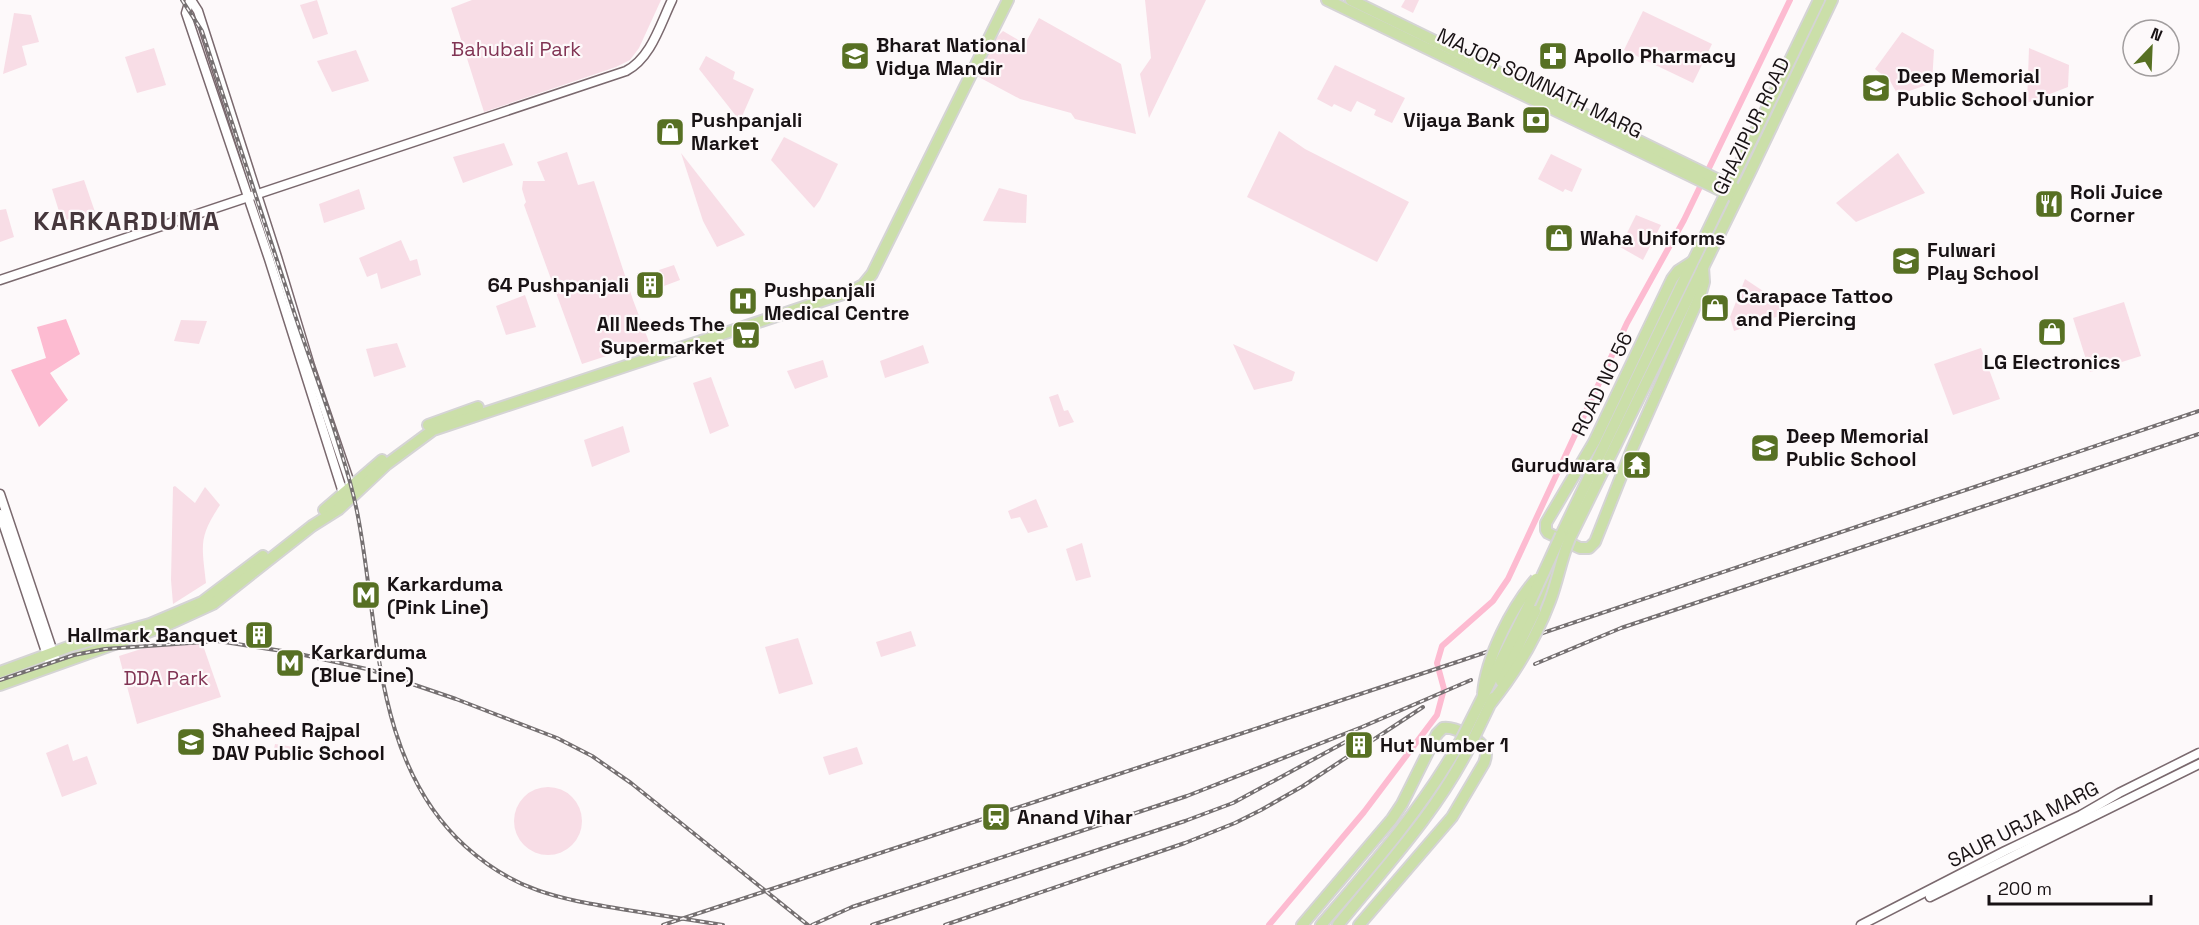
<svg xmlns="http://www.w3.org/2000/svg" width="2199" height="925" viewBox="0 0 2199 925" font-family="'Space Grotesk',sans-serif">
<rect width="100%" height="100%" fill="#fdf9fa"/>
<g fill="#f8dde6">
<path d="M317,0L328,34L313,39L300,5Z"/>
<path d="M472,0H661L639,48L630,60L616,67L484,112L451,8Z"/>
<path d="M1145,0H1206L1149,118L1140,74L1151,58Z"/>
<path d="M1405,0H1419L1413,13L1401,7Z"/>
<path d="M1643,11L1712,44L1693,83L1624,50Z"/>
<path d="M14,13L31,15L39,42L22,46L27,65L3,74Z"/>
<path d="M1039,18L1121,64L1136,134L1075,119L1071,113L1020,99L975,75L995,39L1003,31L1025,44Z"/>
<path d="M1902,32L1934,50L1932,83L1898,95L1890,81L1875,69Z"/>
<path d="M154,48L166,85L137,93L125,57Z"/>
<path d="M2029,48L2069,65L2068,87L2027,103Z"/>
<path d="M356,50L369,81L332,92L317,61Z"/>
<path d="M706,56L735,72L733,79L754,89L740,121L699,69Z"/>
<path d="M1335,65L1405,98L1392,123L1374,115L1376,110L1357,101L1351,112L1334,104L1332,107L1317,99Z"/>
<path d="M1279,131L1305,149L1409,202L1377,262L1247,197Z"/>
<path d="M784,137L838,164L820,200L814,208L771,160Z"/>
<path d="M504,143L513,165L463,183L453,157Z"/>
<path d="M567,152L578,185L594,181L633,300L649,342L582,364L524,205L526,202L522,189L523,181H545L537,162Z"/>
<path d="M681,153L745,235L717,247L703,221Z"/>
<path d="M1898,153L1925,193L1856,222L1836,203Z"/>
<path d="M1551,154L1582,169L1572,192L1565,189L1563,192L1538,179Z"/>
<path d="M84,180L95,212L62,221L52,189Z"/>
<path d="M999,188L1027,195L1026,223L983,221Z"/>
<path d="M359,189L365,209L324,223L319,204Z"/>
<path d="M6,209L14,237L0,242V210Z"/>
<path d="M1636,215L1661,225L1643,260L1620,247Z"/>
<path d="M401,240L410,261L417,259L421,275L381,289L377,273L367,277L359,258Z"/>
<path d="M674,265L680,280L664,286L659,270Z"/>
<path d="M1745,279L1769,295L1788,313L1734,331L1730,317Z"/>
<path d="M525,295L536,327L506,335L496,306Z"/>
<path d="M2124,302L2141,356L2090,372L2073,318Z"/>
<path d="M181,320L207,321L199,344L174,341Z"/>
<path d="M397,343L406,367L374,377L366,349Z"/>
<path d="M1233,344L1295,372L1292,381L1254,390Z"/>
<path d="M923,345L929,363L885,378L880,361Z"/>
<path d="M1981,348L2000,399L1953,415L1934,364Z"/>
<path d="M823,360L828,377L795,389L787,371Z"/>
<path d="M711,377L729,426L710,434L693,383Z"/>
<path d="M1058,394L1064,411L1068,410L1074,422L1059,427L1049,397Z"/>
<path d="M623,426L630,452L592,467L584,440Z"/>
<path d="M175,486L195,503L205,487L220,505C198,538 202,545 206,583L173,604L171,580L173,487Z"/>
<path d="M1036,499L1048,527L1028,533L1020,517L1011,519L1008,511Z"/>
<path d="M1082,543L1091,577L1076,581L1066,549Z"/>
<path d="M198,631L221,697L137,724L119,656Z"/>
<path d="M911,631L916,646L881,657L876,642Z"/>
<path d="M798,638L813,684L779,694L765,647Z"/>
<path d="M68,744L73,761L87,756L97,784L62,797L46,753Z"/>
<path d="M275,744L300,748L297,762L272,758Z"/>
<path d="M857,747L863,764L829,775L823,757Z"/>
<circle cx="548" cy="821" r="34"/>
</g>
<path fill="#fdbbd1" d="M66,319L80,354L50,373L68,400L39,427L11,370L46,358L37,327Z"/>
<g fill="none" stroke-linecap="round" stroke-linejoin="round">
<path stroke="#fdbbd1" stroke-width="6" d="M1269,925L1364,812L1437,715L1444,689L1437,663L1442,646L1493,601L1508,579L1627,323L1684,220L1790,0"/>
<g stroke="#7a696e" stroke-width="11">
<g id="minor">
<path d="M190,0L186,13L269,259L345,499"/>
<path d="M191,0L198,11L277,257L310,366L352,489"/>
<path d="M0,280L626,71C651,58 660,25 672,0"/>
<path d="M0,494L57,664"/>
<path d="M0,514L51,667"/>
<path d="M1930,897L2199,764"/>
<path d="M1861,925L2005,851L2081,815L2119,793L2199,753"/>
</g>
</g>
<g stroke="#d5d4d5" stroke-width="14">
<g id="major">
<path d="M1327,0L1732,196"/>
<path d="M1351,0L1735,188"/>
<path d="M1692,262L1678,271L1672,279L1594,442L1546,523V530L1548,533L1580,548H1589L1595,542L1632,449L1701,293L1704,282L1703,267"/>
<path d="M428,425L478,407"/>
<path d="M324,510L382,460"/>
<path d="M1561,535L1819,0"/>
<path d="M1570,538L1751,170L1832,0"/>
<path d="M1535,611L1558,564"/>
<path d="M0,672L68,647L150,624L202,602L263,556"/>
<path d="M0,685L165,626L213,604L312,526L339,509L387,464L433,430L852,291L863,285L872,274L1008,0"/>
<path d="M1302,925L1392,819L1402,804L1437,734L1443,728C1454,726 1480,739 1485,749C1487,754 1486,758 1484,763L1452,817L1359,925"/>
<path d="M1321,925C1372,866 1423,808 1461,740"/>
<path d="M1338,925C1386,866 1437,812 1471,744"/>
</g>
</g>
<use href="#minor" stroke="#fff" stroke-width="8"/>
<use href="#major" stroke="#cbdfa9" stroke-width="10"/>
<g stroke="#757071" stroke-width="4">
<g id="rail">
<path d="M182,0L202,31C233,124 262,217 293,309C309,358 328,406 342,455C349,477 355,499 359,522C379,633 375,764 465,846C517,893 562,899 627,910C659,915 691,920 723,925"/>
<path d="M1535,664L1621,628L2199,434"/>
<path d="M0,680L74,655L105,649L218,641L295,653L371,670L456,699L557,738L592,756L631,783L808,925"/>
<path d="M663,925L1460,661L2199,411"/>
<path d="M812,925L852,907L1187,796L1362,727L1471,680"/>
<path d="M872,925L1185,821L1233,803L1349,740"/>
<path d="M945,925L1185,843L1235,823L1261,810L1303,786L1423,707"/>
</g>
</g>
<use href="#rail" stroke="#fdf9fa" stroke-width="1.5" stroke-dasharray="4.5" stroke-linecap="butt"/>
<g stroke="#d5d4d5" stroke-width="14" stroke-linecap="butt">
<g id="major-bridge">
<path d="M1501,681L1535,611"/>
<path d="M1483,694C1486,657 1512,607 1536,579"/>
<path d="M1491,703C1516,672 1536,638 1550,601C1558,580 1561,559 1570,538"/>
<path d="M1461,740L1527,609L1561,535"/>
<path d="M1471,744L1493,698"/>
</g>
</g>
<use href="#major-bridge" stroke="#cbdfa9" stroke-width="10"/>
</g>
<defs>
<g id="school-square" transform="scale(1.5)"><rect x="-9" y="-9" width="18" height="18" rx="4" fill="#577023" stroke="#fdf9fa"/><path d="M0-5L7-2L0 1L-7-2ZM-4 1L0 2.5L4 1V4Q0 6-4 4Z" fill="#fff"/></g>
<g id="pharmacy-square" transform="scale(1.5)"><rect x="-9" y="-9" width="18" height="18" rx="4" fill="#577023" stroke="#fdf9fa"/><path d="M-2-6h4v4h4v4h-4v4h-4v-4h-4v-4h4Z" fill="#fff"/></g>
<g id="bank-square" transform="scale(1.5)"><rect x="-9" y="-9" width="18" height="18" rx="4" fill="#577023" stroke="#fdf9fa"/><path d="M-6-4H6V4H-6ZM0-2.3a2.3 2.3 0 1 0 0 4.6a2.3 2.3 0 1 0 0-4.6Z" fill="#fff"/></g>
<g id="shop-square" transform="scale(1.5)"><rect x="-9" y="-9" width="18" height="18" rx="4" fill="#577023" stroke="#fdf9fa"/><path d="M-5-2.5h2.3a2.7 3.5 0 0 1 5.4 0H5L5.5 6h-11ZM-1.5-2.5h3a1.5 2.3 0 0 0-3 0Z" fill="#fff"/></g>
<g id="restaurant-square" transform="scale(1.5)"><rect x="-9" y="-9" width="18" height="18" rx="4" fill="#577023" stroke="#fdf9fa"/><path d="M-5-6h1v4h1v-4h1v4h1v-4h1v5L-1.5 .5V6h-2V.5L-5-1ZM5-6V6H3V1.5H1.5Q1.5-4 5-6Z" fill="#fff"/></g>
<g id="building-square" transform="scale(1.5)"><rect x="-9" y="-9" width="18" height="18" rx="4" fill="#577023" stroke="#fdf9fa"/><path d="M-4-6H4V6H1V3H-1V6H-4ZM-2.5-4.3h1.7v1.8h-1.7ZM.8-4.3h1.7v1.8H.8ZM-2.5-1h1.7V.8h-1.7ZM.8-1h1.7V.8H.8Z" fill="#fff"/></g>
<g id="hospital-square" transform="scale(1.5)"><rect x="-9" y="-9" width="18" height="18" rx="4" fill="#577023" stroke="#fdf9fa"/><path d="M-5-5h3v3.5h4V-5h3V5h-3V1.5h-4V5h-3Z" fill="#fff"/></g>
<g id="supermarket-square" transform="scale(1.5)"><rect x="-9" y="-9" width="18" height="18" rx="4" fill="#577023" stroke="#fdf9fa"/><path d="M-6-5.5h2.5l.6 2H6L4.5 2H-2.5L-4.4-4H-6ZM-1.5 3.2a1.3 1.3 0 1 0 .1 0ZM3 3.2a1.3 1.3 0 1 0 .1 0Z" fill="#fff"/></g>
<g id="temple-square" transform="scale(1.5)"><rect x="-9" y="-9" width="18" height="18" rx="4" fill="#577023" stroke="#fdf9fa"/><path d="M0-6L5-2H3V0L6.5 2.5H4V6H1.5V3h-3V6H-4V2.5H-6.5L-3 0V-2H-5Z" fill="#fff"/></g>
<g id="metro-square" transform="scale(1.5)"><rect x="-9" y="-9" width="18" height="18" rx="4" fill="#577023" stroke="#fdf9fa"/><path d="M-5.5 5V-5H-3L0 0L3-5H5.5V5H3V-.5L0 4L-3-.5V5Z" fill="#fff"/></g>
<g id="station-square" transform="scale(1.5)"><rect x="-9" y="-9" width="18" height="18" rx="4" fill="#577023" stroke="#fdf9fa"/><path d="M-3-6H3Q5-6 5-4V2Q5 4 3 4L4.5 6H3L1.5 4h-3L-3 6H-4.5L-3 4Q-5 4-5 2V-4Q-5-6-3-6ZM-3.5-4v3h7v-3ZM-3.5 1v1.5H-2V1ZM2 1v1.5H3.5V1Z" fill="#fff"/></g>
</defs>
<g fill-rule="evenodd">
<use href="#school-square" x="855" y="56"/>
<use href="#pharmacy-square" x="1553" y="56"/>
<use href="#school-square" x="1876" y="88"/>
<use href="#bank-square" x="1536" y="120"/>
<use href="#shop-square" x="670" y="132"/>
<use href="#restaurant-square" x="2049" y="204"/>
<use href="#shop-square" x="1559" y="238"/>
<use href="#school-square" x="1906" y="261"/>
<use href="#building-square" x="650" y="285"/>
<use href="#hospital-square" x="743" y="301"/>
<use href="#shop-square" x="1715" y="308"/>
<use href="#shop-square" x="2052" y="332"/>
<use href="#supermarket-square" x="746" y="335"/>
<use href="#school-square" x="1765" y="448"/>
<use href="#temple-square" x="1637" y="465"/>
<use href="#metro-square" x="366" y="595"/>
<use href="#building-square" x="259" y="635"/>
<use href="#metro-square" x="290" y="663"/>
<use href="#school-square" x="191" y="742"/>
<use href="#building-square" x="1359" y="745"/>
<use href="#station-square" x="996" y="817"/>
</g>
<g text-anchor="middle" dominant-baseline="central" stroke-width="4.5" stroke-linejoin="round" paint-order="stroke">
<g font-size="20" font-weight="bold" fill="#181214" stroke="#fdf9fa" text-anchor="start">
<text x="876" y="45">Bharat National<tspan x="876" dy="23">Vidya Mandir</tspan></text>
<text x="1574" y="56">Apollo Pharmacy</text>
<text x="1897" y="76">Deep Memorial<tspan x="1897" dy="23">Public School Junior</tspan></text>
<text x="691" y="120">Pushpanjali<tspan x="691" dy="23">Market</tspan></text>
<text x="1515" y="120" text-anchor="end">Vijaya Bank</text>
<text x="2070" y="192">Roli Juice<tspan x="2070" dy="23">Corner</tspan></text>
<text x="1580" y="238">Waha Uniforms</text>
<text x="1927" y="250">Fulwari<tspan x="1927" dy="23">Play School</tspan></text>
<text x="629" y="285" text-anchor="end">64 Pushpanjali</text>
<text x="764" y="290">Pushpanjali<tspan x="764" dy="23">Medical Centre</tspan></text>
<text x="1736" y="296">Carapace Tattoo<tspan x="1736" dy="23">and Piercing</tspan></text>
<text x="725" y="324" text-anchor="end">All Needs The<tspan x="725" dy="23">Supermarket</tspan></text>
<text x="2052" y="362" text-anchor="middle">LG Electronics</text>
<text x="1786" y="436">Deep Memorial<tspan x="1786" dy="23">Public School</tspan></text>
<text x="1616" y="465" text-anchor="end">Gurudwara</text>
<text x="387" y="584">Karkarduma<tspan x="387" dy="23">(Pink Line)</tspan></text>
<text x="238" y="635" text-anchor="end">Hallmark Banquet</text>
<text x="311" y="652">Karkarduma<tspan x="311" dy="23">(Blue Line)</tspan></text>
<text x="212" y="730">Shaheed Rajpal<tspan x="212" dy="23">DAV Public School</tspan></text>
<text x="1380" y="745">Hut Number 1</text>
<text x="1017" y="817">Anand Vihar</text>
</g>
<g font-size="20" fill="#813454" stroke="#fdf9fa">
<text x="516" y="49">Bahubali Park</text>
<text x="166" y="678">DDA Park</text>
</g>
<g font-size="20" fill="#181214" stroke="#fdf9fa">
<text transform="translate(1540 83) rotate(26)">MAJOR SOMNATH MARG</text>
<text transform="translate(1751 126) rotate(-64)">GHAZIPUR ROAD</text>
<text transform="translate(1602 384) rotate(-64)">ROAD NO 56</text>
<text transform="translate(2023 824) rotate(-27)">SAUR URJA MARG</text>
</g>
<g font-size="26" font-weight="bold" letter-spacing="1.5" fill="#46373c" stroke="#fdf9fa">
<text x="127" y="221">KARKARDUMA</text>
</g>
</g>
<g transform="translate(2151 48) rotate(23)"><circle r="28" fill="#fdf9fa" stroke="#a19d9e" stroke-width="1.5"/>
<path d="M0-4.5L10 22L0 15L-10 22Z" fill="#577023"/>
<text y="-9" font-size="16" font-weight="bold" text-anchor="middle" fill="#181214">N</text>
</g>
<path d="M1989 895v9h162v-9" fill="none" stroke="#181214" stroke-width="3"/>
<text x="1998" y="895" font-size="18" fill="#181214" stroke="#fdf9fa" stroke-width="4.5" paint-order="stroke">200 m</text>
</svg>
